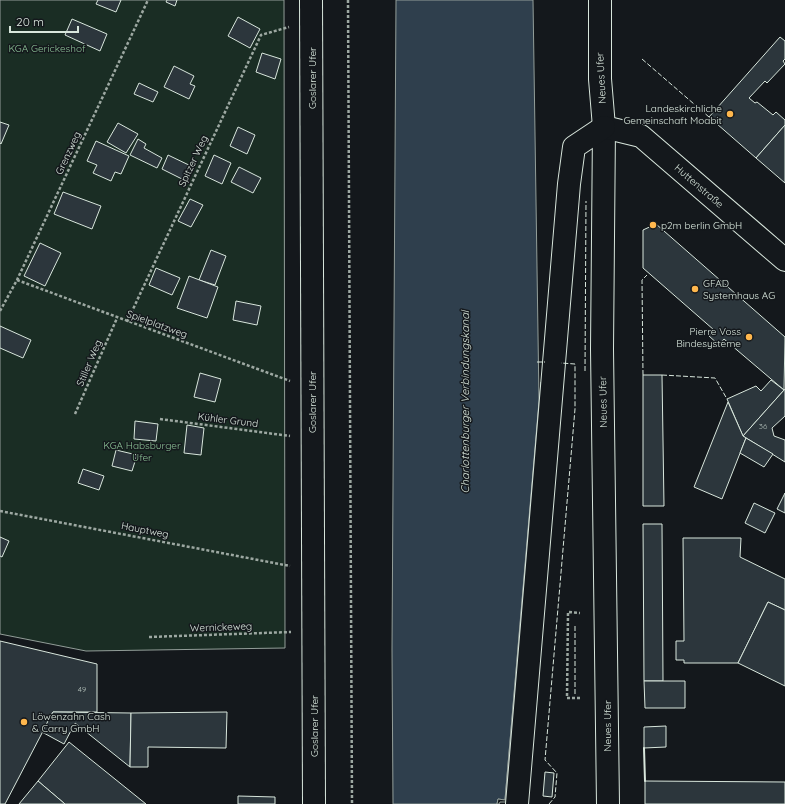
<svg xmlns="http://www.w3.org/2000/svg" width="785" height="804" viewBox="0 0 785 804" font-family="Quicksand,sans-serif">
<rect width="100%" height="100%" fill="#14181c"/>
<path fill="#1a2d24" stroke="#939e99" d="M0,0H284L285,648L86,651L0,634Z"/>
<path fill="#2f3f4d" stroke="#939e99" d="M396,0H533L539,401L505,800L498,799L497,804H393L392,649Z"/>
<path fill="#14181c" stroke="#939e99" d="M541,382V401L506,802H500L499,804H497L498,799L505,800Z"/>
<g fill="#2c363c" stroke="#d8e6dc">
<path d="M98,0H121L116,12L96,4Z"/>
<path d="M167,0H177L175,6L166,2Z"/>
<path d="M238,17L260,29L250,48L228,36Z"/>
<path d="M72,19L107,34L100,51L65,35Z"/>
<path d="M780,37L785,41V59L783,61L785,64L767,83L765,81L749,98L755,103L757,102L773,115L776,112L785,120V125L756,158L709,117Z"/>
<path d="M262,53L281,59L275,79L256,72Z"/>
<path d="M174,66L194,76L190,84L195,86L189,99L164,87Z"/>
<path d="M139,83L158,92L153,102L134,94Z"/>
<path d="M0,122L9,125L1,144L0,143Z"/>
<path d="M118,123L138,134L126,153L107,142Z"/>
<path d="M785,125V183L756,158Z"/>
<path d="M238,127L255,135L247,154L230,146Z"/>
<path d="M138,139L146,144L144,148L162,158L157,168L130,155Z"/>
<path d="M96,141L129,156L121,174L115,172L111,181L93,173L97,165L87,161Z"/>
<path d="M168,155L193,167L186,181L162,169Z"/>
<path d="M214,155L231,163L222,184L205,176Z"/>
<path d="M239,167L261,178L253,193L231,182Z"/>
<path d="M63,192L101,206L92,229L54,214Z"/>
<path d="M190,199L203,205L191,227L178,221Z"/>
<path d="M656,224L785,337L784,390L724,339L719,345L709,336L714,330L643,268V230Z"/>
<path d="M40,243L61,253L45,286L24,276Z"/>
<path d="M211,250L226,256L215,285L199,280Z"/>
<path d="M156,268L180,278L172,295L149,285Z"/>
<path d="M189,276L218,287L207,318L177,308Z"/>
<path d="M236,301L261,306L257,325L233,320Z"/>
<path d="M0,326L31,340L23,358L0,348Z"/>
<path d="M200,373L221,379L215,402L194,397Z"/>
<path d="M643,375H662L664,506H643Z"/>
<path d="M771,380L784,390L743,436L727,399L756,386L761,391Z"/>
<path d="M785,389V416L772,428L774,436L785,440V462L743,436Z"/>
<path d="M728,402L743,436L746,438L722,499L694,487Z"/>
<path d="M135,421L158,424L156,441L134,439Z"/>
<path d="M187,425L204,428L201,455L184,453Z"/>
<path d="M746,438L773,454L764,467L740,453Z"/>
<path d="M116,450L137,455L132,471L112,466Z"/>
<path d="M83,469L104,476L99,490L78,483Z"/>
<path d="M785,493V513L777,509Z"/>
<path d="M754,503L775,513L765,533L745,523Z"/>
<path d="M643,524H662L663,681H644Z"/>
<path d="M0,537L9,541L2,557L0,556Z"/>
<path d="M683,538H741L740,557L785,579V610L768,602L738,663H684V660H676V641H684Z"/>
<path d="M768,602L785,610V686L738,663Z"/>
<path d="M0,641L97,664V712H53L5,804H0Z"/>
<path d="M644,681H685V708H645Z"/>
<path d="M53,712L131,713L130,767L75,723L64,744L42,732Z"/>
<path d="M227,712L226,748L148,747V767H130L131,713Z"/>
<path d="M666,726V747L644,748V727Z"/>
<path d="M69,742L146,804H65L38,781Z"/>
<path d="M545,772L554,773L552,797L543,796Z"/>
<path d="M38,781L65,804H19Z"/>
<path d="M645,781L785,782V804H645Z"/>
<path d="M238,796L275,797V804H238Z"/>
</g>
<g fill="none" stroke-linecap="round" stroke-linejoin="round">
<g stroke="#d8e6dc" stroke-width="24">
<g id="minor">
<path d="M311,0L314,804"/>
<path d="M600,0V79L604,127L602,349L608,804"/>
<path d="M604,127L641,136L785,260"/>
<path d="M517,804L569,184L574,147L604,127"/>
</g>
</g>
<g stroke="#9da8a2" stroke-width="2.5" stroke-dasharray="3 2" stroke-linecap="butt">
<path d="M348,0L352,804"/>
<path d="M17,280L290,381"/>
<path d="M0,311L17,280L148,0"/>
<path d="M127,322L261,35L289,27"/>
<path d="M75,414L117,318"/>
<path d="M160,419L290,436"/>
<path d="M0,511L290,566"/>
<path d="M149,637L291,632"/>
<path d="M580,698H567L568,612L580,613"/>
</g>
<use href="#minor" stroke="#14181c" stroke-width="22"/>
<g stroke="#d8e6dc" stroke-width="1" stroke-dasharray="5 2" stroke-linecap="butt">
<path d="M642,59L709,117"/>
<path d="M537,362H545"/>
<path d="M585,371L586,201"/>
<path d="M643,375L642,280L647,275"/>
<path d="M662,375L715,378L727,399"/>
<path d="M575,694V626"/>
<path d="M549,804L555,797L557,773L545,760L575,409V364L561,363"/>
</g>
<path stroke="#d8e6dc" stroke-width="2" d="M644,748L645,781"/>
</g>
<g fill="#ffb74d" stroke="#14181c" stroke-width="1.5">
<circle cx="730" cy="114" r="4"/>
<circle cx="653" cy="225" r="4"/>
<circle cx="695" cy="289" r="4"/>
<circle cx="749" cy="337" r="4"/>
<circle cx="24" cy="722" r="4"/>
</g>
<g text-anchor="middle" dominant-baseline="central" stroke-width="3" stroke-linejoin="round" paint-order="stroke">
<g font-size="8" fill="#adbab4">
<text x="763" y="426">36</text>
<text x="82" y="689">49</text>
</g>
<g font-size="10" fill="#8ac095" stroke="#14181c">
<text x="47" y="48">KGA Gerickeshof</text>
<text x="142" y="445">KGA Habsburger<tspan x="142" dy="12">Ufer</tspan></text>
</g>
<g font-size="10" fill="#d8e6dc" stroke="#14181c">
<text transform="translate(312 78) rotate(-90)">Goslarer Ufer</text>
<text transform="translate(601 78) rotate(-93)">Neues Ufer</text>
<text transform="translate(68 153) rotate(-65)">Grenzweg</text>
<text transform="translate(193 161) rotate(-65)">Spitzer Weg</text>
<text transform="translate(699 186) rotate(41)">Huttenstraße</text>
<text transform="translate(157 324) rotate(20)">Spielplatzweg</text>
<text transform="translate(89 363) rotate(-67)">Stiller Weg</text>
<text transform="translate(312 402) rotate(-90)">Goslarer Ufer</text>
<text transform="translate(603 402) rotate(-91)">Neues Ufer</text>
<text transform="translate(228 420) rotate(7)">Kühler Grund</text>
<text transform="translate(145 530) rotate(11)">Hauptweg</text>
<text transform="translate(221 627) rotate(-2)">Wernickeweg</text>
<text transform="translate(314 726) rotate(-90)">Goslarer Ufer</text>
<text transform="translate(607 726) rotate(-90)">Neues Ufer</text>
</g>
<g font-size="10" fill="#d8e6dc" stroke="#14181c" text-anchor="start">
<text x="722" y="108" text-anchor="end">Landeskirchliche<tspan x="722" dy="12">Gemeinschaft Moabit</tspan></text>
<text x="661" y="225">p2m berlin GmbH</text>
<text x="703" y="283">GFAD<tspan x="703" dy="12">Systemhaus AG</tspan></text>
<text x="741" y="331" text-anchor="end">Pierre Voss<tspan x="741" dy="12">Bindesysteme</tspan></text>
<text x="32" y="716">Löwenzahn Cash<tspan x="32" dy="12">&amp; Carry GmbH</tspan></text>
</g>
<g font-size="11" font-style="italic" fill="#d8e6dc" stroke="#14181c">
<text transform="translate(465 402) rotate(-90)">Charlottenburger Verbindungskanal</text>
</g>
</g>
<path d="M10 26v6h68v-6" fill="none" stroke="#d8e6dc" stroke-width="2"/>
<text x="16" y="26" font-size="12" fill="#d8e6dc" stroke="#14181c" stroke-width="3" paint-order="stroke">20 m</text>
</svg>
